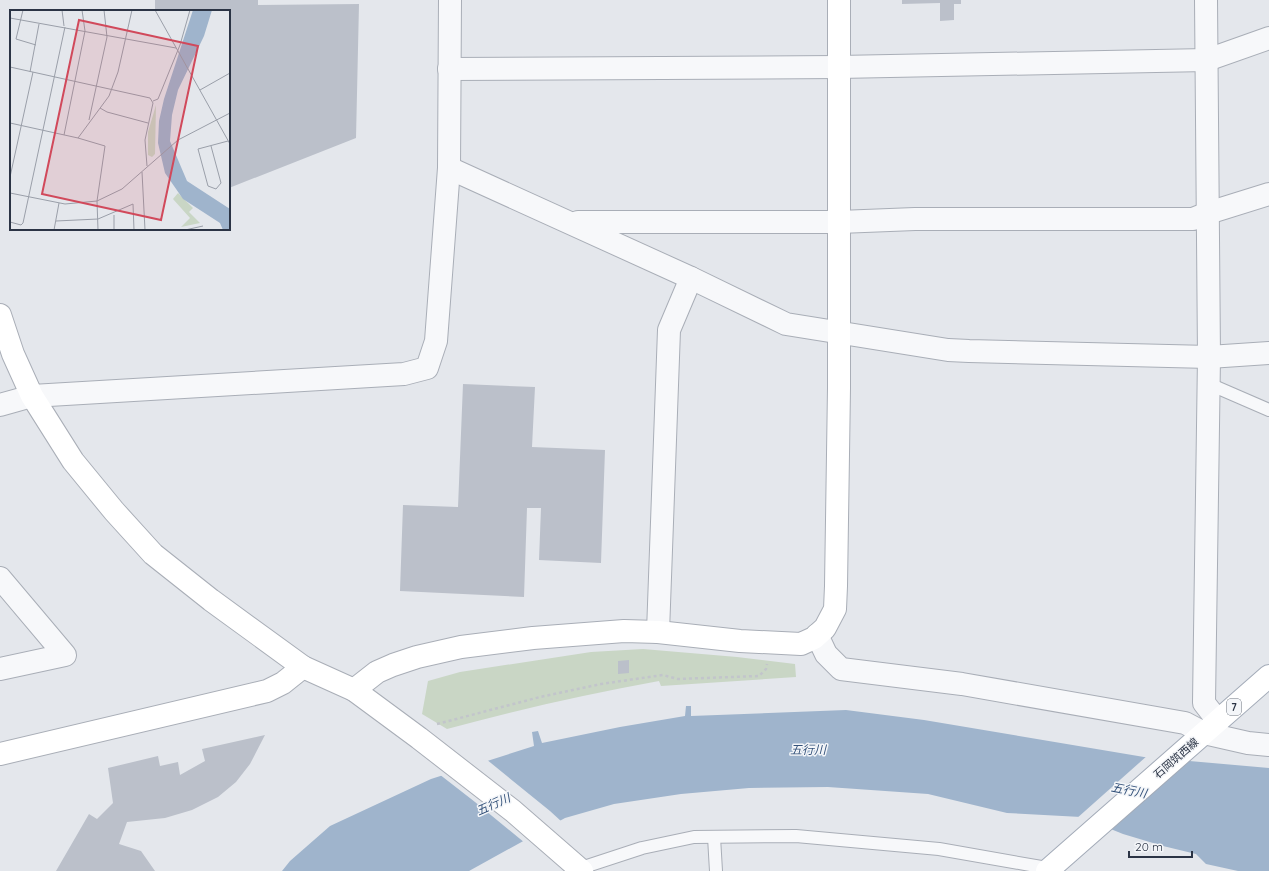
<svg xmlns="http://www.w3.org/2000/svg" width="1269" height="871" viewBox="0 0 1269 871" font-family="Quicksand,'Noto Sans JP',sans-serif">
<rect width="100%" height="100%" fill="#e4e7ec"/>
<path fill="#c9d6c5" d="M643,649L737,657L795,664L796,677L661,686L659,681C587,694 517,710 447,729L422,714L428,681L460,672L591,652Z"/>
<path fill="#9fb4cc" d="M686,706H691V716L846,710L924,720L1144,757L1269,768V871H1238L1206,864L1196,854L1163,846L1123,834L1081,817L1007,813L928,794L828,787L749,788L681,794L614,804L565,818L469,871H282L290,861L330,826L431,779L534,746L532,732L538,731L542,743L620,727L685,716Z"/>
<g fill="#e4e7ec">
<path d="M1148,755L1191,759L1110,831L1081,819H1076Z"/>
<path d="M486,759L550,811L562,822L525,843L475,802L439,774Z"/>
</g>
<g fill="#bbc0ca">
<path d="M155,0H258V5L359,4L356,138L229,188V11H155Z"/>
<path d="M902,0H961V4H954V20L940,21V3L902,4Z"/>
<path d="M463,384L535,387L532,447L605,450L601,563L539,560L541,508H527L524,597L400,591L403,505L458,507Z"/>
<path d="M629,660V673L618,674V661Z"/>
<path d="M265,735L250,764L236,782L218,797L192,810L165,818L127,822L119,844L141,851L155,871H56L89,814L97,819L113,803L108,768L158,756L160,766L178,762L180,775L205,761L202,749Z"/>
</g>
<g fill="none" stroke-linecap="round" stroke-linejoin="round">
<g stroke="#a9aeb7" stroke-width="14">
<g id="lane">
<path d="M1209,384L1269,410"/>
<path d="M714,837L716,871"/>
<path d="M575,870L642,848L694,837L796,836L939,849L1053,869"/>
</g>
</g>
<g stroke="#a9aeb7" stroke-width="24">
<g id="street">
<path d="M1206,0L1209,357L1204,703L1218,721"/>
<path d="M449,69L839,67L1207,60L1269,38"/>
<path d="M449,168L691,278L786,324L948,350L969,351L1209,357L1269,353"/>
<path d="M578,222H839L915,219H1193L1208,213L1269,194"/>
<path d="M0,405L32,396L404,374L427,368L436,341L449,168L450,0"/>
<path d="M0,578L65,655L0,669"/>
<path d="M658,632L669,330L691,278"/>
<path d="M817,635L826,654L841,669L962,684L1185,723L1204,733L1248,743L1269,745"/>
</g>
</g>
<g stroke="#a9aeb7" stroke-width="24">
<g id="secondary">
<path d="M0,315L13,354L32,396L73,461L114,511L153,554L211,600L303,667L354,690L419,738L513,811L582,871"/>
<path d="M354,690L377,672L393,665L417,657L461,647L533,638L624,631L658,632L740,641L801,644L814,638L825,628L835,609L836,586L839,388V0"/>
<path d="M0,754L267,691L283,683L303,667"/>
</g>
</g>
<g stroke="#a3abb8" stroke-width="24">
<path id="primary" d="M1047,871L1269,676"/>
</g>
<path stroke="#c2c5cb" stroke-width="2.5" stroke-dasharray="3 3" stroke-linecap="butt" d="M437,724L540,697L601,684L649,677L663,675L678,679L759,676L766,669L767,664"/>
<use href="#lane" stroke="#f7f8fa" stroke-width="12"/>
<use href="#street" stroke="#f7f8fa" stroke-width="22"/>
<use href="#secondary" stroke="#fff" stroke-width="22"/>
<use href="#primary" stroke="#fff" stroke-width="22"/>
</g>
<g text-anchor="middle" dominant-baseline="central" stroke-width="3" stroke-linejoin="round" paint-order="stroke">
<rect fill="#f4f6f9" stroke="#676e7b" stroke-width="1" x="1227" y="699" width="14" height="16" rx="3"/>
<g font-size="10" font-weight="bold" fill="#2b3445">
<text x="1234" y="707">7</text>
</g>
<g font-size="11" fill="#2b3445" stroke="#f4f6f9">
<text transform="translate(1176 758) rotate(-41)">石岡筑西線</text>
</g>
<g font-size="12" font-style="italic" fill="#34527a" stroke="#f4f6f9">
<text x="808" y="749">五行川</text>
<text transform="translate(1129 790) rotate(11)">五行川</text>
<text transform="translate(493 804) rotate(-24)">五行川</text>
</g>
</g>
<g transform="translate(10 10)">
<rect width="220" height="220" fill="#e4e7ec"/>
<path d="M146,95L145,144L142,147L138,145V122ZM168,183L183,198L179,202L190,213L171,217L180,208L163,189Z" fill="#c9d6c5"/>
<path d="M183,0H202L194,26L168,80L162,105L160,131L177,171L220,199V220H213L210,213L173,189L155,163L148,133L149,111L154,89Z" fill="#9fb4cc"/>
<path fill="none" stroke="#9a9fa9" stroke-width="1" d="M13,0L6,29L26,35M52,0L54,16M145,0L220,134M0,8L166,38M0,57L140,88L143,93L135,130L137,156M20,62L29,14M190,80L220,63M143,91L148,89L170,35L180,0M90,98L97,102L138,113M79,110L97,27L94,0M0,113L68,128L95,136L87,191L88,220M54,125L75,21L72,0M68,128L99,86L108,62L122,0M201,136L211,173L206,179L198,176L188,139L218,131M132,162L135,220M0,167L23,62M0,183L55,194L87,191L112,179L168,130L220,103M104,205V220M46,211L88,209L123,194L124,220M0,212L11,215L13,213L55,17M44,220L49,193M175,220L193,216"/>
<path fill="#d1495b" fill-opacity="0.15" stroke="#d1495b" stroke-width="2" d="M69,10L188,36L151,210L32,184Z"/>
<rect width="220" height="220" fill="none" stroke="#2b3445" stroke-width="2"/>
</g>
<path d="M1129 851v6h63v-6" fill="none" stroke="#2b3445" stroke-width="2"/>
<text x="1135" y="851" font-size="12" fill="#2b3445" stroke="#f4f6f9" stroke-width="3" paint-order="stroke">20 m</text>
</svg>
